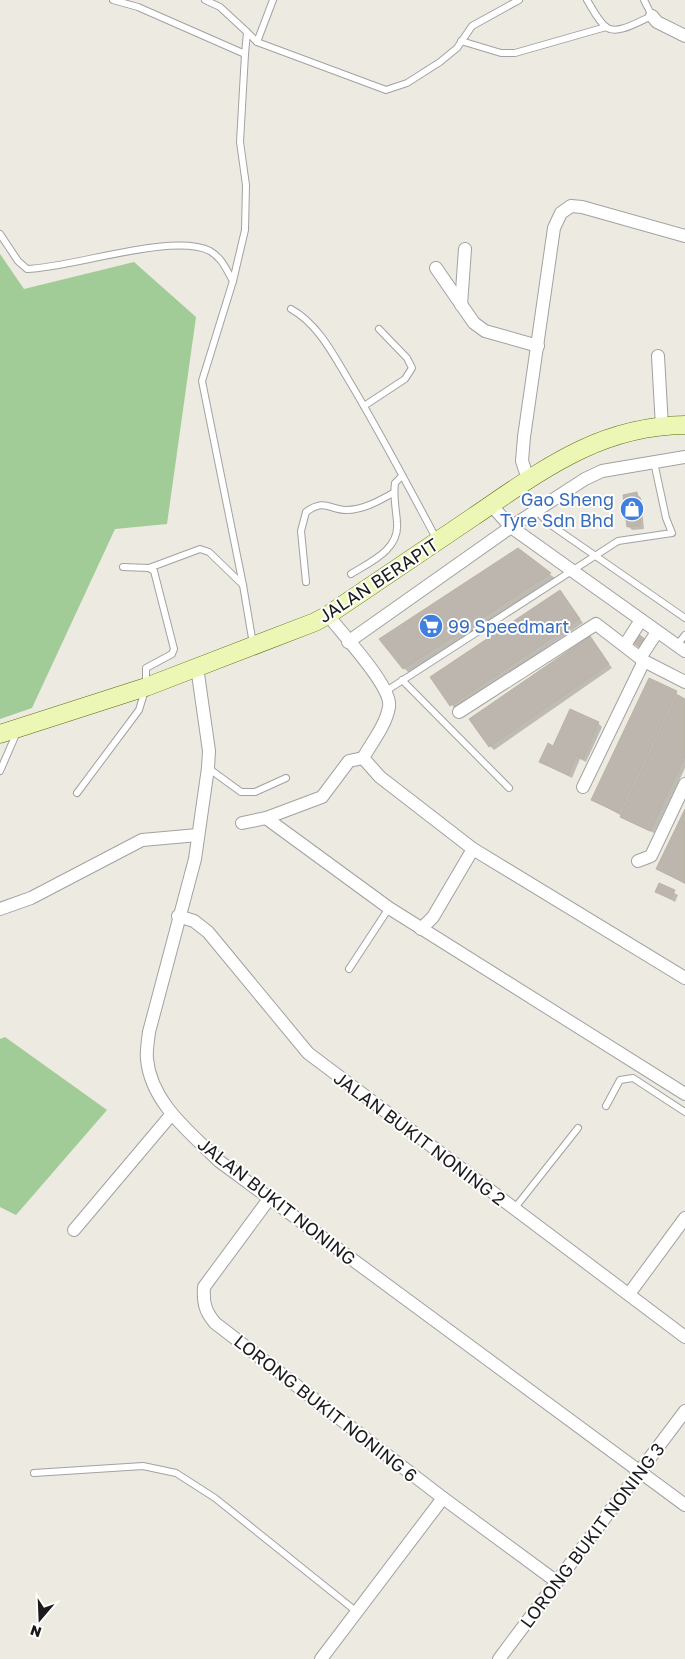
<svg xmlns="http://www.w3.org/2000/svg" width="685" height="1659" viewBox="0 0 685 1659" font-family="'Golos Text',sans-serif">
<rect width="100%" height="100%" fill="#edeae1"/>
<g fill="#a1cb97">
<path d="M0,254L24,289L134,262L196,317L167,524L115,529L32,708L0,719Z"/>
<path d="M5,1037L107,1110L16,1215L0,1207V1039Z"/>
</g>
<g fill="#0003">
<path d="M637,494L641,498L644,529L632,530L628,526Z"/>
<path d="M518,550L556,579L410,674L404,668Z"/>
<path d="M560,592L583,623L455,709L432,678Z"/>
<path d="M594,642L612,668L494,750L490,746Z"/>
<path d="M676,692L679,697L685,700V768L654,833L626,820L622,816L593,800Z"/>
<path d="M598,723L602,727L586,762L580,759L572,778L540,762L554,748Z"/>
<path d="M685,812V884L658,869Z"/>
<path d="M659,884L678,895L675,902L656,891Z"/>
</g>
<g fill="#bdb6ae" stroke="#bdb2a4">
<path d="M637,492L641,525L627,527L623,495Z"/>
<path d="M518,548L551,573L403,669L379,639Z"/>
<path d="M560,590L580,619L450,706L430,677Z"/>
<path d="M638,634L645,639L639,647L632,642Z"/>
<path d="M590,636L609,664L489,747L469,719Z"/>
<path d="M649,678L677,691L619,813L591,800Z"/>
<path d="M678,695L685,699V756L650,831L620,817Z"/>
<path d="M570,709L599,722L583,759L576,756L568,775L539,762L548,743L553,746Z"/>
<path d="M685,809V883L656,869Z"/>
<path d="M659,883L675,890L671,899L655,892Z"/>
</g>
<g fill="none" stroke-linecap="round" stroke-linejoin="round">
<g stroke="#a2a2a2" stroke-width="8">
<g id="lane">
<path d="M113,0L138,7L245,54L247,32L220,7L205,0"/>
<path d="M587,0C592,8 598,21 606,27C617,36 641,20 652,16L644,0"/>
<path d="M247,32L257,42L386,90L407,83L440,62L457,48L472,26L519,0"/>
<path d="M461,41L501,53H515L606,27"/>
<path d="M257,42L273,0"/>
<path d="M245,54L240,142L246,185L245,230L233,281L202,381L243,585L253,644"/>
<path d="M0,234L18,261L27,269C72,268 173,232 210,251C222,258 226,269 233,281"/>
<path d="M291,309C318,324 333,354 348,379C380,432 408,486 437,540"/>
<path d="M364,406L405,379L412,368L407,358L379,329"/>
<path d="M537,511L548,523L685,618"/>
<path d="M149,568L200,549L209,552L243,585"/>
<path d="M351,574C370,562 400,550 397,522C396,508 393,497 395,483L402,476"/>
<path d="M306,582L301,531L306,512C325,498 330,510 346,510C363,510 379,501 393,493"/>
<path d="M677,645L685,635"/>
<path d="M402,680L509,788"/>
<path d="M386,691L618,541L672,533L666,518L654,462"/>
<path d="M208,768L241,792H255L286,778"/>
<path d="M0,771L17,732"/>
<path d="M77,793L139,710L146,687V668L172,654L174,649L154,571L149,568L123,567"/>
<path d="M349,969L389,908"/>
<path d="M606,1106L620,1080L633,1078L685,1112"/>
<path d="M514,1209L578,1128"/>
<path d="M34,1473L143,1466L176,1473L215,1498L357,1612"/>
</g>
</g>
<g stroke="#a2a2a2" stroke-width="14">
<g id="street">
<path d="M652,16L657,22L685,36"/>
<path d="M436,268L474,323L485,331L538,346"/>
<path d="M461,305L465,249"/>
<path d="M658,356L662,427"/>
<path d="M528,479L522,461L524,437L554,228L561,213L571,206L582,207L685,236"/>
<path d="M491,505L511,527L685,651"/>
<path d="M328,615C341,633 393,687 389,707C386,725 372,742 363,758L380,777L473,849L685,978"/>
<path d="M348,642L511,527L585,479L602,471L685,457"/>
<path d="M625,645L641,620"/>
<path d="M640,658L657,632"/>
<path d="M197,667L209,751L208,768L195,859L149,1032C148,1041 146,1051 147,1059C151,1103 190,1132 219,1161L685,1505"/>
<path d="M459,712L596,624L644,661L685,682"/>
<path d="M583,787L644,661"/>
<path d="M266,818L389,908L685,1094"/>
<path d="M242,823L266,818L322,797L349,761L363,758"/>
<path d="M638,861L651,856L685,784"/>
<path d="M0,909L31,898L142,840L198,835"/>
<path d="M178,916L194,921L208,932L308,1053L685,1337"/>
<path d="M421,929L433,917L473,849"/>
<path d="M269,1199L204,1287C203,1303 205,1311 215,1323L443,1498L557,1582"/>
<path d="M74,1230L171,1115"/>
<path d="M629,1294L685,1218"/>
<path d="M321,1659L443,1498"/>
<path d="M499,1659L685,1411"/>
</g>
</g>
<g stroke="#586c08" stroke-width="19">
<path id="secondary" d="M0,734L146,687L315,622L328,615C376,583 424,550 473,517C541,471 598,426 685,425"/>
</g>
<use href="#lane" stroke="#fff" stroke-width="6"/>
<use href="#street" stroke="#fff" stroke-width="12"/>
<use href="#secondary" stroke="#edf7b5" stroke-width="18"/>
</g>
<defs>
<g id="shop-disc" transform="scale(1.25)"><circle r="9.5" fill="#3f7fe0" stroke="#fff"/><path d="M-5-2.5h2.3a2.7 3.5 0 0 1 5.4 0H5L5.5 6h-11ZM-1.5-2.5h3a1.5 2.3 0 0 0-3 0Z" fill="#fff"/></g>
<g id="supermarket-disc" transform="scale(1.25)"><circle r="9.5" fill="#3f7fe0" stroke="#fff"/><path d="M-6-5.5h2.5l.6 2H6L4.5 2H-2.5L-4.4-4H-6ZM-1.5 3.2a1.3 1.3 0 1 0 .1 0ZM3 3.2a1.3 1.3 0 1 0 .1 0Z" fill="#fff"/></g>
</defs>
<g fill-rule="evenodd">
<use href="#shop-disc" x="632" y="509"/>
<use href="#supermarket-disc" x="431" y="626"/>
</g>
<g text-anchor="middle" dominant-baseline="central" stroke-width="4" stroke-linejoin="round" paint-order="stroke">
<g font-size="18" fill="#366cbe" stroke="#fff" text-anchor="end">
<text x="614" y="499">Gao Sheng<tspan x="614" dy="21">Tyre Sdn Bhd</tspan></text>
<text x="448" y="626" text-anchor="start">99 Speedmart</text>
</g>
<g font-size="18" fill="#1b1b1b" stroke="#fff">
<text transform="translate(378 580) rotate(-33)">JALAN BERAPIT</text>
<text transform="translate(420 1138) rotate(37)">JALAN BUKIT NONING 2</text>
<text transform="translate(277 1201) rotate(38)">JALAN BUKIT NONING</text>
<text transform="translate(326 1408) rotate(38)">LORONG BUKIT NONING 6</text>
<text transform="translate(592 1535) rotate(-53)">LORONG BUKIT NONING 3</text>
</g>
</g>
<g transform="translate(40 1619) rotate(199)" stroke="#ffffff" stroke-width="4" paint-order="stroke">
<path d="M0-4L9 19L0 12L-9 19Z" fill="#1b1b1b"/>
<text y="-8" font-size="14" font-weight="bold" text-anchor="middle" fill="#1b1b1b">N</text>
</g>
</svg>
